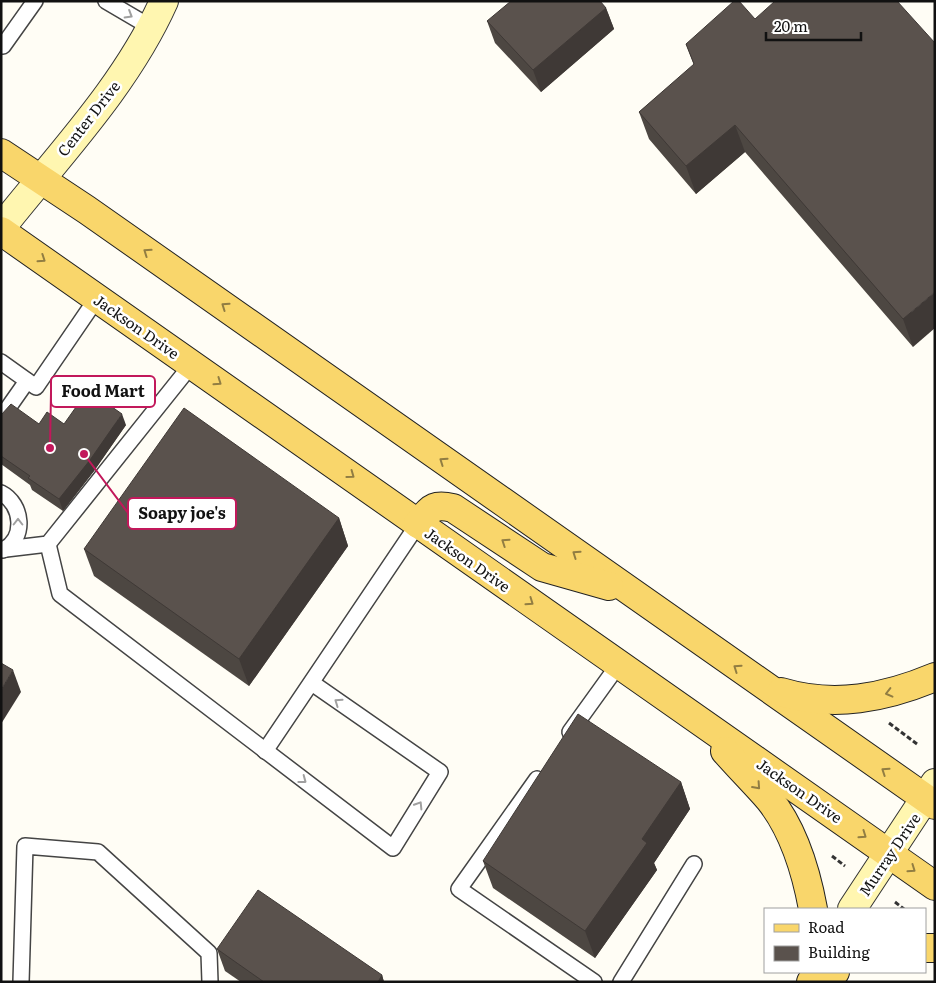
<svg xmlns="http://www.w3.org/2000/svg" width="936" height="983" viewBox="0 0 936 983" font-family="Literata,serif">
<rect width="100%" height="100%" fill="#fffdf5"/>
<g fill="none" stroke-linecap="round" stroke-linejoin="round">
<g stroke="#444" stroke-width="18">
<g id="lane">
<path d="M106,1L152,28"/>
<path d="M1,44L3,46L35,1"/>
<path d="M1,362L36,387L97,298"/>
<path d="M1,418L27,381"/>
<path d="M1,493C23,504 26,539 3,550"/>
<path d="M48,544L60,594L393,848L440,772L312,683"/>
<path d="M6,549L48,544L192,364"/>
<path d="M570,732L619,664"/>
<path d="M265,751L418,524"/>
<path d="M537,779L459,889L594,982"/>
<path d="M21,982L25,846L98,852L209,953L210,982"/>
<path d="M621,982L694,864"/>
</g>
</g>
<g stroke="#333" stroke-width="30">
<g id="secondary">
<path d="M1,228C58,156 126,86 164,1"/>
<path d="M852,909L935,783"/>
</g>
</g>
<g stroke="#222" stroke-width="30">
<g id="primary">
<path d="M1,153L87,210L935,805"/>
<path d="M1,231L935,886"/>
<path d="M418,524C431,509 432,503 453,508L542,567L609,586"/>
<path d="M781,692C834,708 885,698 935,677"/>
<path d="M725,751C739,767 755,783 769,799C794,830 806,871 813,909"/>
<path d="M925,948H935"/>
<path d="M811,982L835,972"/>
</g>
</g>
<g stroke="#333" stroke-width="3" stroke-dasharray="5 2.5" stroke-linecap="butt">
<path d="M889,723L917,744"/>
<path d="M832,856L845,866"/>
<path d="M895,902L904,909"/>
</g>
<use href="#lane" stroke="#fff" stroke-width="15"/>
<use href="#secondary" stroke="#fff6b0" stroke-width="28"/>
<use href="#primary" stroke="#f9d66b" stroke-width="28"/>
</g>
<g fill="#4d4742">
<path d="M897,1L913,347L745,152L696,194L649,139L639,112L694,65L686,44L755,19Z"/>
<path d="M606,8L614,29L541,92L495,43L487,21Z"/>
<path d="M1,415L39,424L126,425L94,471L63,511L32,490L30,485L1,464Z"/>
<path d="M339,518L348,546L249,686L94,576L84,549Z"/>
<path d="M681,782L690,809L654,863L657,870L595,958L493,888L483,861Z"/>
<path d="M217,949L382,975L384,982H241L225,971Z"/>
</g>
<g fill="#3f3936">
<path d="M606,8L614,29L541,92L533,70Z"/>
<path d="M735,125L745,152L696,194L686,166Z"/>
<path d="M935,292V328L913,347L903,319Z"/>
<path d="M122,414L126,425L94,471L63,511L59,499Z"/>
<path d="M339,518L348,546L249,686L239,659Z"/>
<path d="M13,670L21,692L1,724V690Z"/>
<path d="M681,782L690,809L654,863L657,870L595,958L585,931L642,839Z"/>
<path d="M382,975L384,982H378Z"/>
</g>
<g fill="#5a524d" stroke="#3f3936">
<path d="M511,1H600L606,8L533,70L487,21Z"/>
<path d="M734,1H739L755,19L775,1H897L935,43V292L903,319L735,125L686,166L639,112L694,64L686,44Z"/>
<path d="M88,390L122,414L90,460L59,499L28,478L30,476L1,456V415L11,404L39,424L47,412L64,424Z"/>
<path d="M184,408L339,518L239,659L84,549Z"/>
<path d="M1,663L13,670L1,690Z"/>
<path d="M578,714L681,782L642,839L647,843L585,931L483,861Z"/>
<path d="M258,890L382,975L378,982H264L217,949Z"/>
</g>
<defs><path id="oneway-chevron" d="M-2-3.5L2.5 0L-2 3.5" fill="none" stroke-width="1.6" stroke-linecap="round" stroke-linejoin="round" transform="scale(1.25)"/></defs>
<g stroke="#a0a0a0">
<use href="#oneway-chevron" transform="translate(129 15) rotate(31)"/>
<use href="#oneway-chevron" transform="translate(18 522) rotate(-90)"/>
<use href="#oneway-chevron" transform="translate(338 702) rotate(-145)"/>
<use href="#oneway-chevron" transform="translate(303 780) rotate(37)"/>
<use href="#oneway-chevron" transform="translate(419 805) rotate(-58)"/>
</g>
<g stroke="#917d42">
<use href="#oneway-chevron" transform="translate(147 252) rotate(-145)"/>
<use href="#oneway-chevron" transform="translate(42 259) rotate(34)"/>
<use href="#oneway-chevron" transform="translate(225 306) rotate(-145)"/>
<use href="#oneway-chevron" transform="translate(218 382) rotate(35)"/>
<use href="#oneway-chevron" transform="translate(443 461) rotate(-145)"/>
<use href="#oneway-chevron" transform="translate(351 475) rotate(36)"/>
<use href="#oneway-chevron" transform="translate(505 542) rotate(-146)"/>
<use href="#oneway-chevron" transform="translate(576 554) rotate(-145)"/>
<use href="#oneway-chevron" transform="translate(530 602) rotate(35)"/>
<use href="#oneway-chevron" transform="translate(737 668) rotate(-145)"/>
<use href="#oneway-chevron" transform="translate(889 693) rotate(166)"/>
<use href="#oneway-chevron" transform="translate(885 771) rotate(-146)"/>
<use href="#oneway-chevron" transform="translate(757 786) rotate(48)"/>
<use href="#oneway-chevron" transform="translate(863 835) rotate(35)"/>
<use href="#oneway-chevron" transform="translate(912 869) rotate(35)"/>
</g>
<g text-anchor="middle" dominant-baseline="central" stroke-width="5" stroke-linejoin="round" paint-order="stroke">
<g font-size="15" fill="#111" stroke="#fff">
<text transform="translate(88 118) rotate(-52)">Center Drive</text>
<text transform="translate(137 326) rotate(35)">Jackson Drive</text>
<text transform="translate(468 559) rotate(35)">Jackson Drive</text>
<text transform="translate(800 790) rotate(35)">Jackson Drive</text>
<text transform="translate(889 854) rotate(-56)">Murray Drive</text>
</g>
</g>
<path fill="none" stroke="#c2185b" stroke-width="2" d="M50 448L51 392M84 454L128 513"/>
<g fill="#c2185b" stroke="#fff" stroke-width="2">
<circle cx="50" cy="448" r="5"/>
<circle cx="84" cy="454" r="5"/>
</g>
<g fill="#fff" stroke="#c2185b" stroke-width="2">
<rect x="51" y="376" width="104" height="31" rx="5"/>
<rect x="128" y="498" width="108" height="31" rx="5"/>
</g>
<g font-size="16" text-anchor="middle" font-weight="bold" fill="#111">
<text x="103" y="397">Food Mart</text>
<text x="182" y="519">Soapy joe's</text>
</g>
<rect width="936" height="983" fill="none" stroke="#111111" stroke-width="5"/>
<rect x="764" y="908" width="162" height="65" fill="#ffffff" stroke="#a0a0a0"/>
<rect x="774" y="924" width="25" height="8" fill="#f9d66b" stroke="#a0a0a0"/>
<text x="808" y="933" font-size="15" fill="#111111">Road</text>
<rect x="774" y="946" width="25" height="15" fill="#5a524d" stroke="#a0a0a0"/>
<text x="808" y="958" font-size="15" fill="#111111">Building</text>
<path d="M766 32v8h95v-8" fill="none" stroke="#111111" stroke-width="2.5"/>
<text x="774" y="32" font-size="15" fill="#111111" stroke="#ffffff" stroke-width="4" paint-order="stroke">20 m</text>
</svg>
